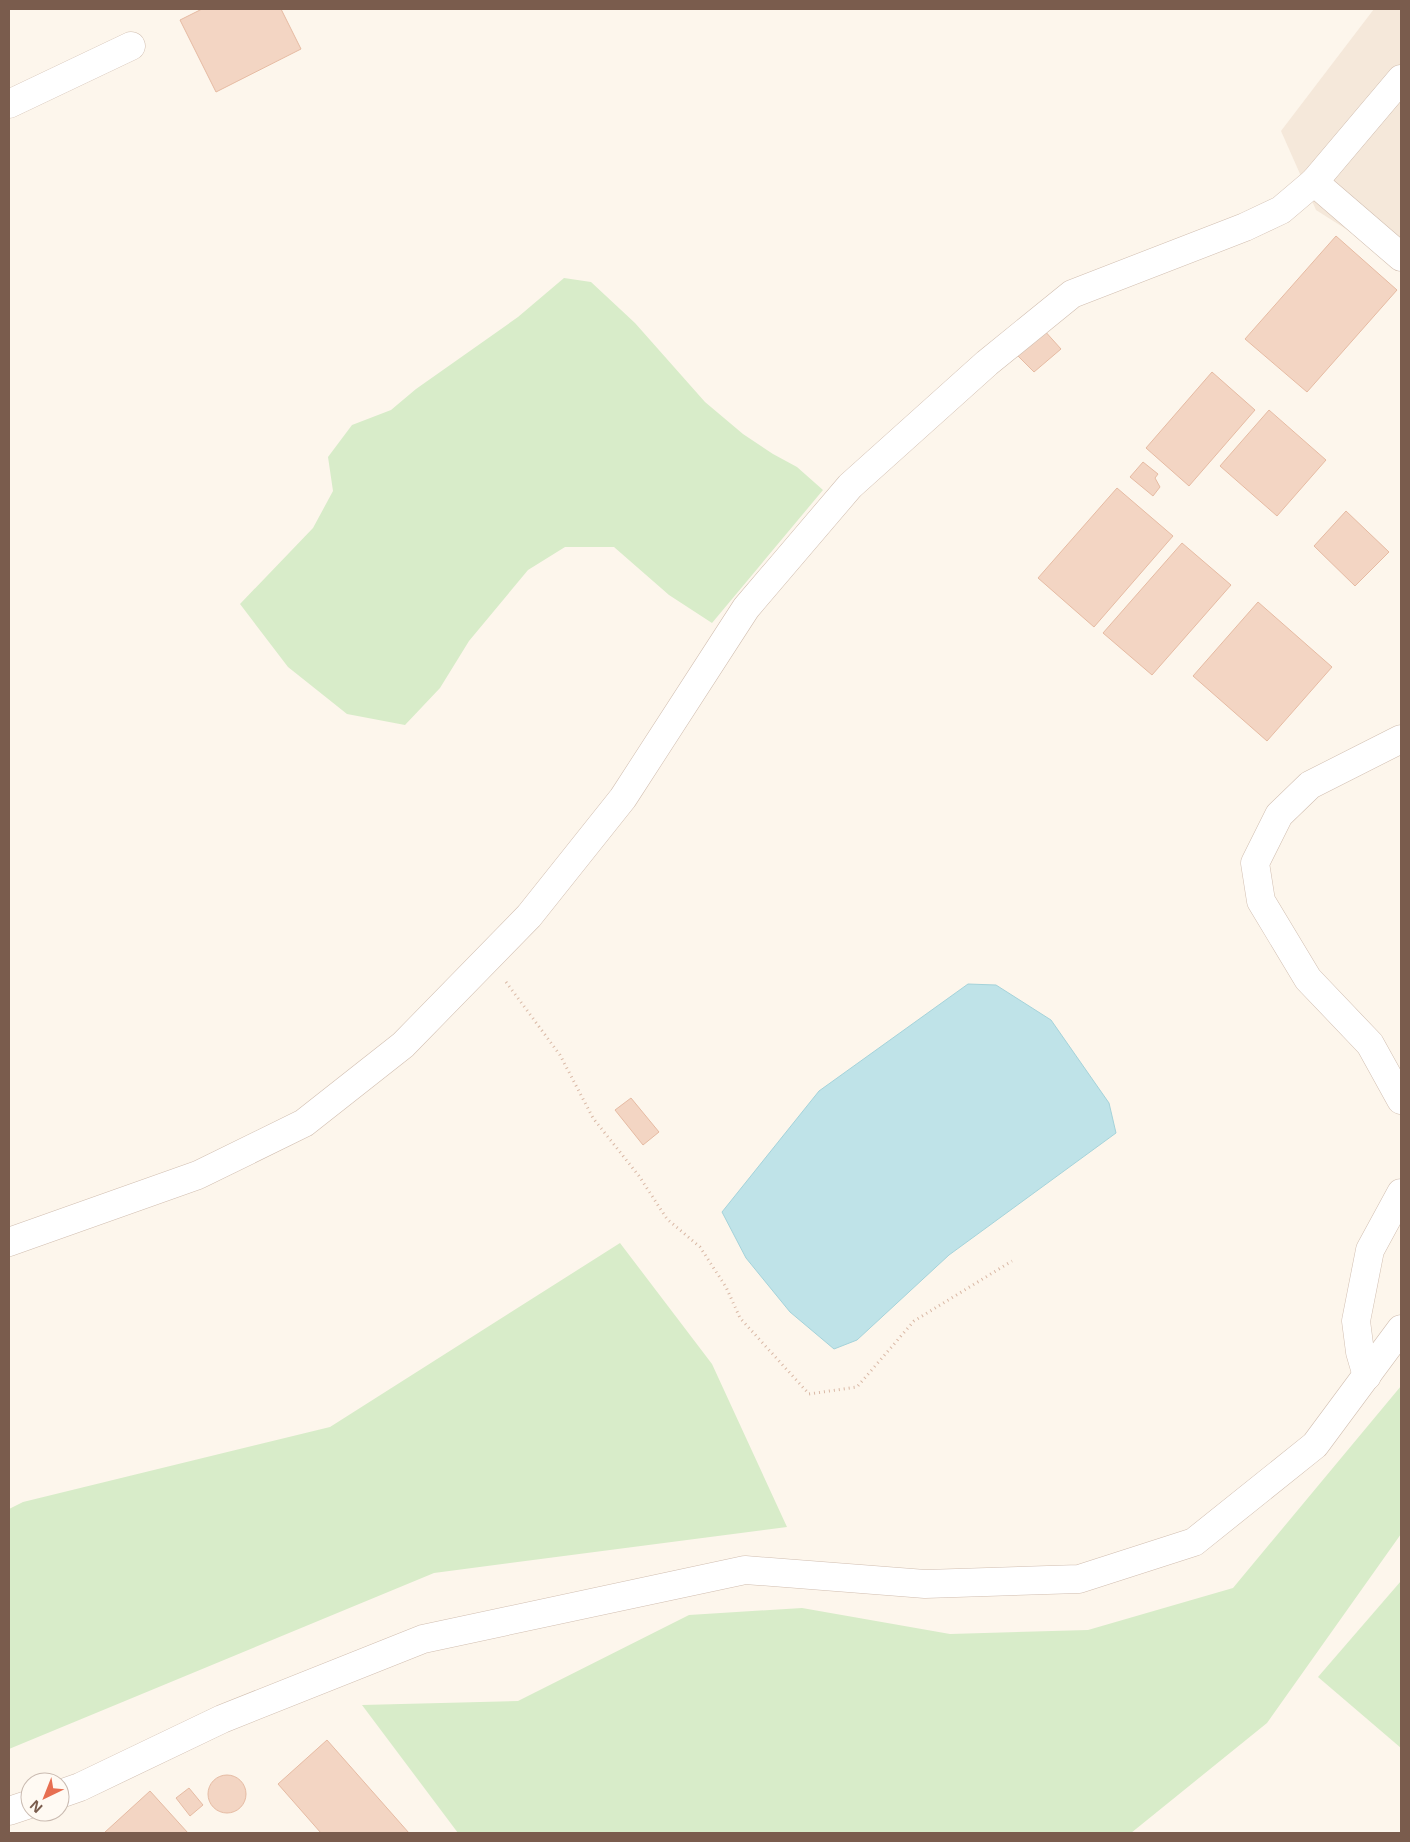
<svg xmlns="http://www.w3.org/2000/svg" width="1410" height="1842" viewBox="0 0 1410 1842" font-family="'Open Sans',sans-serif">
<rect width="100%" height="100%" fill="#fdf6ec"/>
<path fill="#f5e8da" d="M1374,9H1401V264L1316,210L1281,131Z"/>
<g fill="#d8ecc9">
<path d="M564,278L591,282L635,323L705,402L743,434L773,454L797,467L823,490L712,623L669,595L614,547H565L528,570L469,641L440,688L405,725L347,714L288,667L240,604L313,528L333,491L328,457L352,425L391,410L416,389L518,317Z"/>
<path d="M620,1243L712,1364L787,1527L434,1573L9,1749V1509L23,1502L330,1427Z"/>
<path d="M1401,1386V1534L1267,1723L1131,1833H458L362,1705L518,1701L689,1615L802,1608L950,1634L1088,1630L1233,1588Z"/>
<path d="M1401,1581V1748L1318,1677Z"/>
</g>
<path fill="#bfe3e8" stroke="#a5d3da" d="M968,984L996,985L1051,1020L1109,1103L1116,1133L949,1255L857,1340L834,1349L790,1312L746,1258L722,1212L819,1091Z"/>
<g fill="#f3d5c3" stroke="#e6bba3">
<path d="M202,9H281L301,49L216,92L180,20Z"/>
<path d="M1336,236L1397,290L1307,392L1245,339Z"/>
<path d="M1043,329L1061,349L1034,372L1015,353Z"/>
<path d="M1212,372L1255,410L1189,486L1146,448Z"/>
<path d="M1269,410L1326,460L1277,516L1220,466Z"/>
<path d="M1143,462L1158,474L1155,478L1160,487L1153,496L1130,477Z"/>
<path d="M1117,488L1173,536L1094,627L1038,578Z"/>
<path d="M1346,511L1389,552L1355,586L1314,546Z"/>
<path d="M1182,543L1231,585L1152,675L1103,633Z"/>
<path d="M1258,602L1332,667L1267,741L1193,676Z"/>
<path d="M631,1098L659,1132L643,1145L615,1110Z"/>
<path d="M327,1740L409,1833H321L278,1784Z"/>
<circle cx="227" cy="1794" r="19"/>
<path d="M189,1788L203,1805L190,1816L176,1798Z"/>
<path d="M150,1791L188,1833H104Z"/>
</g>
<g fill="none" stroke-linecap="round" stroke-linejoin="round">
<g stroke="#d1beb0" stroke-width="29">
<g id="minor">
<path d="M9,104L131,46"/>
<path d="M1314,182L1401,257"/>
<path d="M1401,739L1310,785L1279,815L1255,863L1261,901L1308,979L1370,1044L1401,1100"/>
<path d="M9,1242L198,1175L304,1123L403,1045L529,916L623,798L746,608L850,486L987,363L1072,294L1245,227L1281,210L1314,182L1401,79"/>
<path d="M1367,1376L1360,1352L1356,1321L1370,1250L1401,1193"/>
<path d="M60,1794L80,1787L222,1719L423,1639L745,1570L925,1584L1079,1579L1194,1542L1315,1445L1401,1329"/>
<path d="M9,1811L30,1804"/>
</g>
</g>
<path stroke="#d9b8a5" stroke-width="3" stroke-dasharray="1 4" stroke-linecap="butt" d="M506,982L560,1055L593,1118L639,1176L667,1219L700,1247L726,1287L740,1318L809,1394L857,1387L914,1321L1012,1261"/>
<use href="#minor" stroke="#fff" stroke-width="28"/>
</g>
<rect width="1410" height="1842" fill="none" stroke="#7a5c4d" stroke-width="20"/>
<g transform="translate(45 1797) rotate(223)"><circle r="24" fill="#fffaf3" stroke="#cabbb1"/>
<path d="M0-4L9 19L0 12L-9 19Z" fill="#e76f51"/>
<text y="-8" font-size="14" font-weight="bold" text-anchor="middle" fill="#7a5c4d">N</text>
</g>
</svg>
